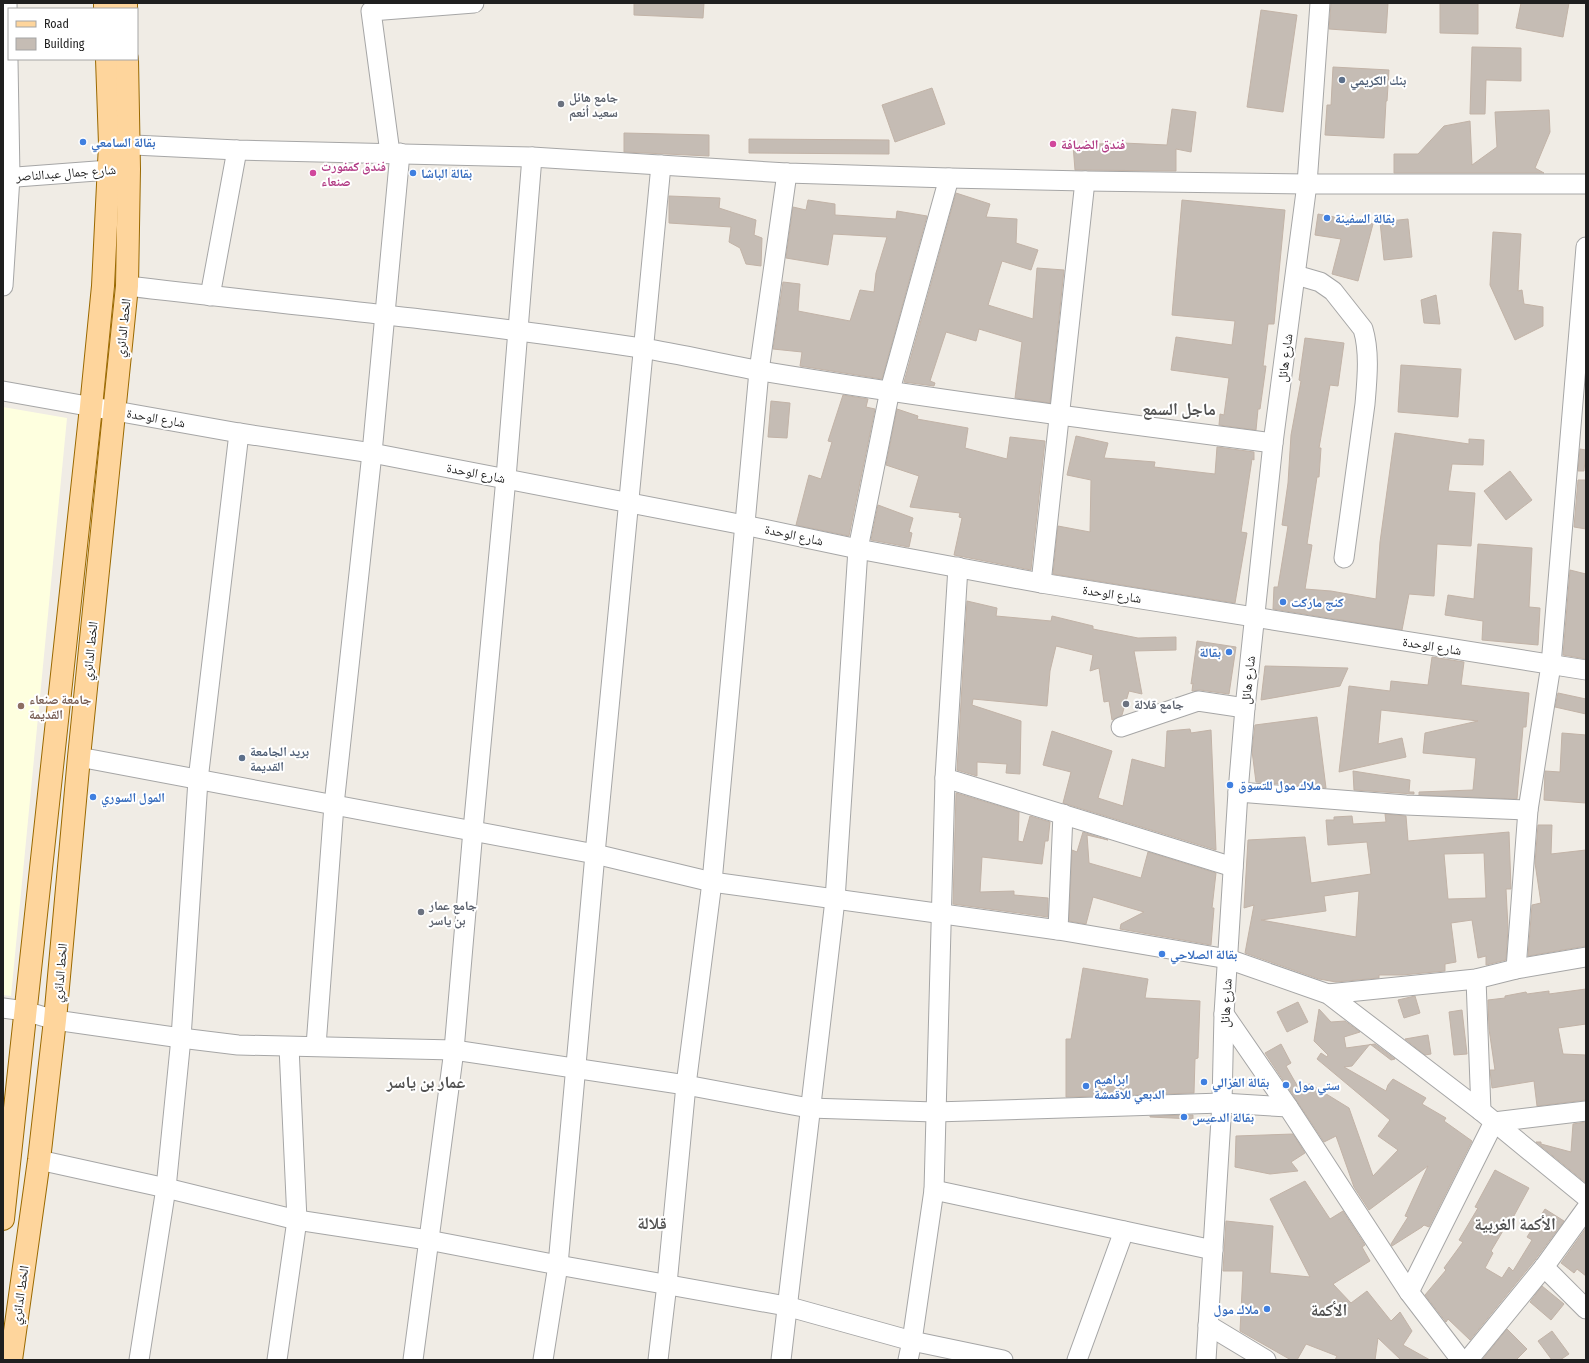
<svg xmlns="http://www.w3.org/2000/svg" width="1589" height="1363" viewBox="0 0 1589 1363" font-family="'Fira Sans Condensed','Noto Naskh Arabic',sans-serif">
<rect width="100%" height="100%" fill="#f0ece5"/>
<path fill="#feffdf" d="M3,407L67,418L11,996L3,995Z"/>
<g fill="#c5bcb4" stroke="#c2b3a7" fill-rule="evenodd">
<path d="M634,3H704L703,18L634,15Z"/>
<path d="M1331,3H1388L1386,33L1329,29Z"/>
<path d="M1440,3H1478V34L1440,33Z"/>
<path d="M1521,3H1569L1563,37L1516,28Z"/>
<path d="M1261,10L1297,15L1283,112L1247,107Z"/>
<path d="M1472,47L1521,48V81L1486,80L1485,114H1470Z"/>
<path d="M1333,67L1389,70L1387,101H1386L1384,138L1325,135L1327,105H1331Z"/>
<path d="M932,88L945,124L895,142L882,105Z"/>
<path d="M1172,109L1196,112L1191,152L1176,149V171L1075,170L1073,145L1123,143L1167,145Z"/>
<path d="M1549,110L1550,132L1535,168L1544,173H1394V154H1418L1444,126L1470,121L1472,165L1497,147L1495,112Z"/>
<path d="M624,133L709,135V156L624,152Z"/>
<path d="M749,139L889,140V154L749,153Z"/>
<path d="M956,193L990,204L986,217L1017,219L1016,243L1038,250L1031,270L1002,261L988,305L1033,319L1037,268L1064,270L1050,403L1015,398L1022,342L979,329L976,341L946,332L930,381L935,383L934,386L904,382Z"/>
<path d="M669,196L720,198L719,208L756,220L754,235L762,238L761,266L746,264L740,248L729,242L731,227L669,223Z"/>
<path d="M808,200L835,204V215L896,219L897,211L927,216L882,379L800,366L802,352L773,349L783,282L800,284L798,311L850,321L860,290L874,292L876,273L887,237L833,234L828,265L786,258L793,207L806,210Z"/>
<path d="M1182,200L1285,210L1274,324H1268L1263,366H1266L1260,409H1258L1256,430L1219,425L1220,414L1224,415L1229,378L1171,370L1176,337L1232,345L1235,321L1172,315Z"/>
<path d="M1318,214L1373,224L1358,281L1332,274L1341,239L1315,235Z"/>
<path d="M1408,219L1412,257L1384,260L1380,222Z"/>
<path d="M1493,232L1521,234L1518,291L1522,290L1524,304L1543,307V326L1515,340L1490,285Z"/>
<path d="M1436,295L1440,324L1424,323L1421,300Z"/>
<path d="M1305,338L1344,343L1338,386L1330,385L1319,448H1321L1319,477H1317L1307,544L1312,545L1305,589L1331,591L1376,599L1380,542L1395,433L1469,444V439L1484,440L1483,465L1452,464L1448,491L1475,493L1471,546L1437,544L1434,596L1409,594L1402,630L1273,609L1274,587H1278L1288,526L1282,525L1288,483L1291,435L1301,381L1299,380Z"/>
<path d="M1401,365L1461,369L1458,417L1398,412Z"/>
<path d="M843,395L868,399L866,407L875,409L849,536L796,525L809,475L821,479L832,442L828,441Z"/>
<path d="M771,401L790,403L787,438L768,437Z"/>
<path d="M897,409L918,416L917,419L968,428L965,448L1007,459L1010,437L1045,441L1031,570L954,555L962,518L959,517L960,513L910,507L919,476L886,465Z"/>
<path d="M1076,436L1108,443L1104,458L1155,462L1154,467L1215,474L1217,447L1254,452V460L1252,459L1241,532L1247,533L1235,603L1053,574L1058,526L1090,532L1091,480L1067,475Z"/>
<path d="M1580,449L1586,450L1584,471H1578Z"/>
<path d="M1510,471L1532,500L1506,520L1484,491Z"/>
<path d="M1578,480H1586V529L1574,527Z"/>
<path d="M878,505L913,518L909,532L912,533L909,547L871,540Z"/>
<path d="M1478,544L1532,548L1529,607L1540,608L1538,645L1482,640L1483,621L1445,615L1448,595L1474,599Z"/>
<path d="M1570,570L1586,574V659L1563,655Z"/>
<path d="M967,601L997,608L996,616L1051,621L1052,616L1093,626V629L1138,638L1176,637V650L1134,651L1142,694L1129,691L1122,715L1112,720L1109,701L1104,702L1099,668L1090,671L1093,655L1056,646L1050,671L1047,706L973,699L972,705L1021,721L1020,774L1006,773L1007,764L977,762V776L957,770Z"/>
<path d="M1197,641L1236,647L1229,694L1200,690L1192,691L1193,683L1191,684Z"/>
<path d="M1432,657L1464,662L1461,685L1529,693L1526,727H1523L1517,799L1419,795V792L1473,790L1476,758L1423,753L1425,733L1478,721L1381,710L1378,744L1402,738L1406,757L1339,772L1349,686L1390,691L1391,681L1428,685Z"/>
<path d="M1265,666L1348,668L1340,686L1261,700Z"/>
<path d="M1558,693L1586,699V714L1555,707Z"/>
<path d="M1317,717L1326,788L1256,782L1252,751L1255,725Z"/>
<path d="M1190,729L1191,733L1211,730L1216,850L1063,803L1071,772L1043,765L1052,731L1112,751L1098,798L1123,806L1132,759L1165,768L1167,731Z"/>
<path d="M1562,733L1586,735V803L1544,800L1545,771L1560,772Z"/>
<path d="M1353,771L1410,780L1409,792H1414V794L1354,790Z"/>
<path d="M956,793L1019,812L1018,841L1023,842L1030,816L1050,822L1048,841H1045L1042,864L982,857L980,892L1014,891V895L1048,898V917L953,904Z"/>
<path d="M1385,814L1406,816L1408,841L1509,832L1511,889H1506L1508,928L1506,960L1486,965V956L1478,958L1472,920L1451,923L1456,962L1445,964V971L1402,975H1379V978L1336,982L1319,979L1245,953L1254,905L1244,908L1248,840L1305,837L1311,883L1371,874L1367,842L1328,845L1326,820H1334V817L1352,816L1353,824L1386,822ZM1484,853L1486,898L1448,899L1444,854ZM1359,891L1356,937L1261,920L1326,911L1324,896Z"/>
<path d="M1538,825H1552L1551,854L1586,850V946L1528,956L1532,905L1541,903L1535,863Z"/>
<path d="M1083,832L1108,840L1087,835L1089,863L1141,878L1148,852L1216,873L1212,908H1214L1211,945L1120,929L1121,924L1144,912L1093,897L1086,924L1069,921L1072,850L1077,852Z"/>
<path d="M1083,968L1148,979L1145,998L1200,1001L1198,1058L1195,1059L1194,1093L1066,1097V1039H1071Z"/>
<path d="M1586,989V1024L1558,1028L1563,1054L1586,1055V1100L1537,1106L1534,1081L1492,1088L1490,1070H1495L1489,1029L1488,1000L1505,998V996L1526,992L1527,994L1549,991V994Z"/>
<path d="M1415,996L1420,1013L1404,1018L1398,1000Z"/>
<path d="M1298,1002L1308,1022L1287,1032L1277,1012Z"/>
<path d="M1319,1009L1331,1022L1345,1021L1360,1032L1344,1037L1346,1048L1375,1044L1395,1059L1391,1060L1370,1044L1352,1066L1344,1067L1386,1091L1388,1085L1393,1079L1426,1098L1422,1104L1446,1118L1444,1121L1472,1141L1429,1227L1424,1225L1422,1227L1392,1246L1391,1244L1408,1217L1405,1216L1428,1166L1369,1210L1354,1187L1336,1136L1324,1142L1265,1053L1281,1044L1291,1063L1286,1066L1298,1087L1310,1084L1349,1108L1373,1176L1398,1150L1378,1136L1390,1120L1317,1059L1321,1053L1327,1057L1328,1055L1314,1041Z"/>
<path d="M1462,1010L1467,1054L1454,1055L1449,1012Z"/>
<path d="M1428,1035L1431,1054L1425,1055L1405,1039Z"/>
<path d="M1193,1115V1119L1150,1117V1116Z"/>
<path d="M1586,1122V1183L1536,1142H1541V1144L1571,1152L1573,1124Z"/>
<path d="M1293,1134L1305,1153L1291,1162L1298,1171L1270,1174L1235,1167L1236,1136Z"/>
<path d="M1495,1170L1529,1188L1509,1225L1507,1224L1491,1251L1493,1253L1485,1268L1502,1278L1509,1267L1513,1271L1532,1240L1527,1237L1545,1209L1564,1221L1535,1260L1470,1340L1448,1319L1446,1322L1425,1295L1446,1270L1444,1268L1463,1242L1459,1240L1478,1208L1475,1207Z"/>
<path d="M1305,1181L1330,1219L1343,1211L1365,1245L1362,1247L1370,1261L1333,1284L1351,1303L1367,1291L1391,1321L1400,1312L1412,1331L1403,1345L1430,1360H1401L1378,1338L1375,1360H1335L1337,1356L1306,1344L1297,1360H1291L1240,1331L1243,1271H1223L1226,1221L1273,1226L1270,1273L1310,1277L1270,1199Z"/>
<path d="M1586,1228V1276L1577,1269L1574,1273L1561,1263Z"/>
<path d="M1542,1286L1564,1304L1551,1320L1530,1302Z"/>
<path d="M1507,1329L1527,1349L1516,1360H1482Z"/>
<path d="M1552,1331L1569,1354L1560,1360H1552L1538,1341Z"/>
</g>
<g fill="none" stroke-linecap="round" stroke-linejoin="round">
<g stroke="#a6a6a6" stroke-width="21">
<g id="minor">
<path d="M113,144L237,150L532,157L787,173L949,178L1085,181L1307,184H1586"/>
<path d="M390,153L371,11L474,3"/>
<path d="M3,178L123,169"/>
<path d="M1296,275L1320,282L1333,291L1363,329C1370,352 1367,380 1365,404L1344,558"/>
<path d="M3,286L10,177L7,3"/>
<path d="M127,286C298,306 470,322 641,348C681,354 721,364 761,371C931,399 1102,421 1273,443"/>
<path d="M210,296L237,150"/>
<path d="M3,391L239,433L372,453L744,525L858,549L1041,583L1586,670"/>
<path d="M1041,583L1085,181"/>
<path d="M1121,727L1198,701L1245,708"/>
<path d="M79,757L595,854L712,882L1058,930L1228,959L1328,994L1481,1111L1586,1197"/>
<path d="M945,778L1233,867"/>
<path d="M1238,792L1406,805L1528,810"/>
<path d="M1058,930L1063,814"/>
<path d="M1516,969L1528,810L1551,665L1586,247"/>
<path d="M1476,979L1481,1111"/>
<path d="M1328,994L1476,979L1516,969L1586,957"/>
<path d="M3,1008L25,1011L55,1020L181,1038L238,1045L454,1050L686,1085L809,1108L935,1112L1222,1103L1288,1107L1409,1292L1461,1360"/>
<path d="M1224,1014L1288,1107"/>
<path d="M316,1046L334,805L372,453L400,153"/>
<path d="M39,1160L166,1188L297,1220L428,1240L558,1265L786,1306L912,1341L1003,1360"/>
<path d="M934,1190L1213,1250"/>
<path d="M1544,1267L1586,1309"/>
<path d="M1409,1292L1494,1122L1586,1111"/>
<path d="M1208,1325L1266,1360"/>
<path d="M139,1360L166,1188L181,1038L198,780L239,433"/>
<path d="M277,1360L297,1220L289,1047"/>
<path d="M413,1360L454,1050L473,830L506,478L532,157"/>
<path d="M543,1360L558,1265L595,854L661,165"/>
<path d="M658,1360L667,1284L686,1085L712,882L759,371L787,173"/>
<path d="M781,1360L835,900L858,549L890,390L949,178"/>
<path d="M908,1360L912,1341L934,1190L945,778L958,567"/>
<path d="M1077,1360L1124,1231"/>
<path d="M1206,1360L1222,1103L1224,1014L1238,792L1245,708L1273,443L1307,184L1320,3"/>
<path d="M1468,1360L1544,1267L1586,1209"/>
</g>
</g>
<g stroke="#9a6900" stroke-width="24">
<g id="major">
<path d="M105,3V9"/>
<path d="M126,3V9"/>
<path d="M3,1219L91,407L103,286L110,144L107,59"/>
<path d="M11,1360L39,1160L55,1020L79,757L127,286L129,169L127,59"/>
</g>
</g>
<use href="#minor" stroke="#fff" stroke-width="19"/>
<use href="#major" stroke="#fed59c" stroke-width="22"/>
</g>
<g fill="#5c6f8a" stroke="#fff" stroke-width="1.5">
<circle cx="1342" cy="80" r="4"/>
<circle cx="242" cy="758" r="4"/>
</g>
<g fill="#6b7280" stroke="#fff" stroke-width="1.5">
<circle cx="561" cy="104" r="4"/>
<circle cx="1126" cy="704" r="4"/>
<circle cx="421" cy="912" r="4"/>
</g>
<g fill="#3f7fe0" stroke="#fff" stroke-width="1.5">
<circle cx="83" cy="142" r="4"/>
<circle cx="413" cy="173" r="4"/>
<circle cx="1327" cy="218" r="4"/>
<circle cx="1283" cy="602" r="4"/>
<circle cx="1229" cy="652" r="4"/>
<circle cx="1230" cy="785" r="4"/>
<circle cx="93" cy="797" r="4"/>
<circle cx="1162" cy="954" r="4"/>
<circle cx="1204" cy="1082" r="4"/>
<circle cx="1286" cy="1085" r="4"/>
<circle cx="1086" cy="1086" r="4"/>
<circle cx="1184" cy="1117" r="4"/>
<circle cx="1267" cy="1309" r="4"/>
</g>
<g fill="#d1479c" stroke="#fff" stroke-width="1.5">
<circle cx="1053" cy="144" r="4"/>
<circle cx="313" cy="173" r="4"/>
</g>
<circle fill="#8d6e63" stroke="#fff" stroke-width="1.5" cx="21" cy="706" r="4"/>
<g text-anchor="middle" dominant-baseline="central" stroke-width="4" stroke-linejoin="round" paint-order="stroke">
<g font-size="13" font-weight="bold" fill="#4e5e75" stroke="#fff" text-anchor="start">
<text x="1350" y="80">بنك الكريمي</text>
<text x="250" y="751">بريد الجامعة<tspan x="250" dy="15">القديمة</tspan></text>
</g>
<g font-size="13" font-weight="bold" fill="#5b616d" stroke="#fff" text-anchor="start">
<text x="569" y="97">جامع هائل<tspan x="569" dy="15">سعيد أنعم</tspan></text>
<text x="1134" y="704">جامع قلالة</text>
<text x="429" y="905">جامع عمار<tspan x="429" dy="15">بن ياسر</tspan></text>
</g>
<g font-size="13" font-weight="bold" fill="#366cbe" stroke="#fff" text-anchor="start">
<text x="91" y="142">بقالة السامعي</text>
<text x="421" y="173">بقالة الباشا</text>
<text x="1335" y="218">بقالة السفينة</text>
<text x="1291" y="602">كنج ماركت</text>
<text x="1221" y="652" text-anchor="end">بقالة</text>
<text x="1238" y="785">ملاك مول للتسوق</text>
<text x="101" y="797">المول السوري</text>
<text x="1170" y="954">بقالة الصلاحي</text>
<text x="1094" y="1079">ابراهيم<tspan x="1094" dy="15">الدبعي للاقمشة</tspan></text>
<text x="1212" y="1082">بقالة الغزالي</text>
<text x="1294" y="1085">ستي مول</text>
<text x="1192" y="1117">بقالة الدعيس</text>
<text x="1259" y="1309" text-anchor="end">ملاك مول</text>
</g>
<g font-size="13" font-weight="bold" fill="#b23c85" stroke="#fff" text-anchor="start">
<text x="1061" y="144">فندق الضيافة</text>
<text x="321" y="166">فندق كمفورت<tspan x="321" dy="15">صنعاء</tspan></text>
</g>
<g font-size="13" fill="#1f1f1f" stroke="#fff">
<text transform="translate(66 173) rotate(-4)">شارع جمال عبدالناصر</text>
<text transform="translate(123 328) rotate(-84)">الخط الدائري</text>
<text transform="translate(1285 358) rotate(-83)">شارع هائل</text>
<text transform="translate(156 418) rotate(10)">شارع الوحدة</text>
<text transform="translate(476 473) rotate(11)">شارع الوحدة</text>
<text transform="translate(794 535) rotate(12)">شارع الوحدة</text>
<text transform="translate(1112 594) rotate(9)">شارع الوحدة</text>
<text transform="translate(1432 646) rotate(9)">شارع الوحدة</text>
<text transform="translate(90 651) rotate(-84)">الخط الدائري</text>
<text transform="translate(1248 680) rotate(-84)">شارع هائل</text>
<text transform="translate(60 973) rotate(-85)">الخط الدائري</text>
<text transform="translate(1226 1003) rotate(-87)">شارع هائل</text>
<text transform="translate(20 1295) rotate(-82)">الخط الدائري</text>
</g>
<g font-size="13" font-weight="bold" fill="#785e54" stroke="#fff" text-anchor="start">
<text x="29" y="699">جامعة صنعاء<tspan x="29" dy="15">القديمة</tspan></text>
</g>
<g font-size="17" font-weight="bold" fill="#525252" stroke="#fff">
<text x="1179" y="409">ماجل السمع</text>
<text x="426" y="1082">عمار بن ياسر</text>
<text x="652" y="1223">قلالة</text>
<text x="1515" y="1224">الأكمة الغربية</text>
<text x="1329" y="1310">الأكمة</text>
</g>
</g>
<rect width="1589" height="1363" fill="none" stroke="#1f1f1f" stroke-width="8"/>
<rect x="8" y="8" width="130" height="52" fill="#ffffff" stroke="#a5a5a5"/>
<rect x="16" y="21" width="20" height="6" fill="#fed59c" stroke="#a5a5a5"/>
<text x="44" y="28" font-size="12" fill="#1f1f1f">Road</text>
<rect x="16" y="38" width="20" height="12" fill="#c5bcb4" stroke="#a5a5a5"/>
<text x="44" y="48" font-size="12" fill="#1f1f1f">Building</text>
</svg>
